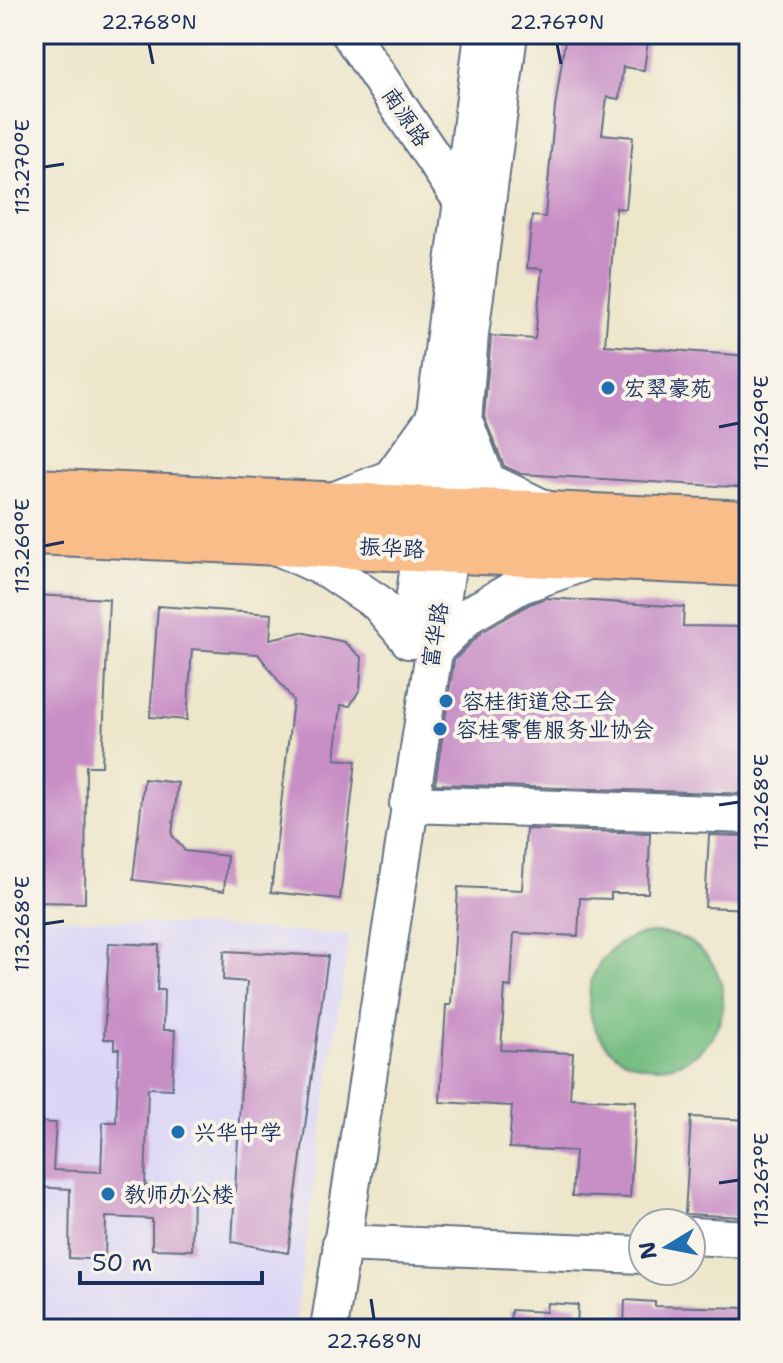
<svg xmlns="http://www.w3.org/2000/svg" width="783" height="1363" viewBox="0 0 783 1363" font-family="'Shantell Sans','LXGW WenKai TC',sans-serif">
<rect width="100%" height="100%" fill="#f7f3e8"/>
<filter id="ink" filterUnits="userSpaceOnUse"><feTurbulence type="fractalNoise" baseFrequency=".0125" numOctaves="2"/><feDisplacementMap in="SourceGraphic" scale="16" xChannelSelector="R" yChannelSelector="G"/><feConvolveMatrix kernelMatrix="1 2 1 2 8 2 1 2 1" color-interpolation-filters="sRGB"/></filter>
<filter id="wash" filterUnits="userSpaceOnUse"><feTurbulence type="fractalNoise" baseFrequency=".006" numOctaves="4" result="noise"/><feDisplacementMap in="SourceGraphic" scale="32" xChannelSelector="R" yChannelSelector="G"/><feGaussianBlur stdDeviation="1.8" result="paint"/><feColorMatrix in="noise" values="0 0 0 0 0 0 0 0 0 0 0 0 0 0 0 0 0 1.4 0 .05"/><feComposite in="paint" operator="in"/></filter>
<g filter="url(#wash)">
<rect width="100%" height="100%" fill="#ede6ca"/>
<path fill="#dbd6f7" d="M34,916L349,935L294,1329H34Z"/>
<circle fill="#77be83" stroke="#497670" stroke-width="2" cx="656" cy="1000" r="67"/>
<g id="blocks">
<g fill="#c88ec6">
<path d="M566,34H649L644,70L623,67L619,99L607,97L602,134L633,137L626,209L616,208L605,345L749,356V488L521,474L504,466L484,417L491,336L535,339L542,269L527,268L532,216L545,217L555,107Z"/>
<path d="M34,595L109,599L102,766H86L85,903L34,902Z"/>
<path d="M547,598L684,607L683,626L749,627V794L435,784L454,660L482,632L530,604Z"/>
<path d="M158,606L272,614L270,639L301,632L344,642L362,658L360,689L350,706L341,705L335,759L356,761L340,899L271,892L293,700L258,654L192,649L187,720L150,717Z"/>
<path d="M144,779L178,783L172,835L185,851L227,856L224,891L133,880Z"/>
<path d="M526,829L650,833L648,893H611V899L580,898L578,936L514,933L511,987L505,986L501,1050L573,1053L570,1098L636,1101L630,1198L572,1196L575,1151L509,1148L512,1106L440,1102L446,1005H451L458,887L522,890Z"/>
<path d="M709,835L749,836V909L705,907Z"/>
<path d="M109,943L159,945L157,990H164L163,1030H175L172,1089L148,1088L145,1186L193,1187L192,1250L152,1249V1219L106,1217L105,1260L69,1258L70,1189L34,1187V1122L56,1123L53,1170L101,1172L103,1122H116L119,1049H114V1039H104Z"/>
<path d="M224,951L328,956L288,1253L232,1242L247,982L223,980Z"/>
<path d="M691,1117L749,1120L743,1217L685,1214Z"/>
<path d="M625,1300L655,1302V1306L749,1308V1329H624Z"/>
<path d="M547,1303L578,1305L577,1329H510L511,1310L546,1312Z"/>
</g>
</g>
</g>
<g filter="url(#ink)">
<use href="#blocks" fill-opacity="0" stroke="#646f84" stroke-width="2"/>
<g fill="none" stroke-linecap="round" stroke-linejoin="round">
<g stroke="#646f84" stroke-width="40">
<g id="minor">
<path d="M350,34L462,201"/>
<path d="M467,428L487,481L549,511"/>
<path d="M330,502L391,478L433,420"/>
<path d="M276,546L329,570L378,603L409,640"/>
<path d="M409,640L421,549L423,509L483,34"/>
<path d="M433,651L469,615L521,585L588,561"/>
<path d="M408,804L749,815"/>
<path d="M691,1236L749,1239"/>
<path d="M341,1243L643,1255"/>
<path d="M329,1329L456,510L470,334L509,34"/>
</g>
</g>
<g stroke="#646f84" stroke-width="48">
<g id="major">
<path d="M34,491L749,523"/>
<path d="M34,532L749,564"/>
</g>
</g>
<use href="#minor" stroke="#fff" stroke-width="36"/>
<use href="#major" stroke="#f8bd89" stroke-width="44"/>
</g>
</g>
<path fill="none" stroke="#1b2f5e" stroke-width="3" d="M149,44L153,64M557,44L561,64M44,167L64,164M719,427L739,423M44,546L64,542M719,805L739,802M44,924L64,921M719,1183L739,1180M371,1299L374,1319"/>
<g fill="#1f6fb2" stroke="#f7f3e8" stroke-width="3">
<circle cx="608" cy="388" r="8"/>
<circle cx="446" cy="701" r="8"/>
<circle cx="440" cy="729" r="8"/>
<circle cx="178" cy="1132" r="8"/>
<circle cx="108" cy="1194" r="8"/>
</g>
<g text-anchor="middle" dominant-baseline="central" stroke-width="8" stroke-linejoin="round" paint-order="stroke">
<g font-size="22" fill="#1b2f5e" stroke="#f7f3e8">
<text transform="translate(406 117) rotate(56)">南源路</text>
<text transform="translate(392 548) rotate(3)">振华路</text>
<text transform="translate(435 635) rotate(-81)">富华路</text>
</g>
<g font-size="22" fill="#1b2f5e" stroke="#f7f3e8" text-anchor="start">
<text x="624" y="388">宏翠豪苑</text>
<text x="462" y="701">容桂街道总工会</text>
<text x="456" y="729">容桂零售服务业协会</text>
<text x="194" y="1132">兴华中学</text>
<text x="124" y="1194">教师办公楼</text>
</g>
</g>
<rect width="783" height="1363" fill="none" stroke="#f7f3e8" stroke-width="88"/>
<g transform="translate(667 1247) rotate(260)"><circle r="38" fill="#f7f3e8" stroke="#9fa5b1" stroke-width="2"/>
<path d="M0-6L14 30L0 20L-14 30Z" fill="#1f6fb2"/>
<text y="-12" font-size="22" font-weight="bold" text-anchor="middle" fill="#1b2f5e">N</text>
</g>
<path d="M80 1271v12h182v-12" fill="none" stroke="#1b2f5e" stroke-width="4"/>
<text x="92" y="1271" font-size="24" fill="#1b2f5e" stroke="#f7f3e8" stroke-width="6" paint-order="stroke">50 m</text>
<rect x="44" y="44" width="695" height="1275" fill="none" stroke="#1b2f5e" stroke-width="3"/>
<g font-size="20" text-anchor="middle" fill="#1b2f5e">
<text x="149" y="29">22.768°N</text>
<text x="557" y="29">22.767°N</text>
<text transform="translate(22 167) rotate(-90)" y="7">113.270°E</text>
<text transform="translate(761 423) rotate(-90)" y="7">113.269°E</text>
<text transform="translate(22 546) rotate(-90)" y="7">113.269°E</text>
<text transform="translate(761 802) rotate(-90)" y="7">113.268°E</text>
<text transform="translate(22 924) rotate(-90)" y="7">113.268°E</text>
<text transform="translate(761 1180) rotate(-90)" y="7">113.267°E</text>
<text x="374" y="1348">22.768°N</text>
</g>
</svg>
